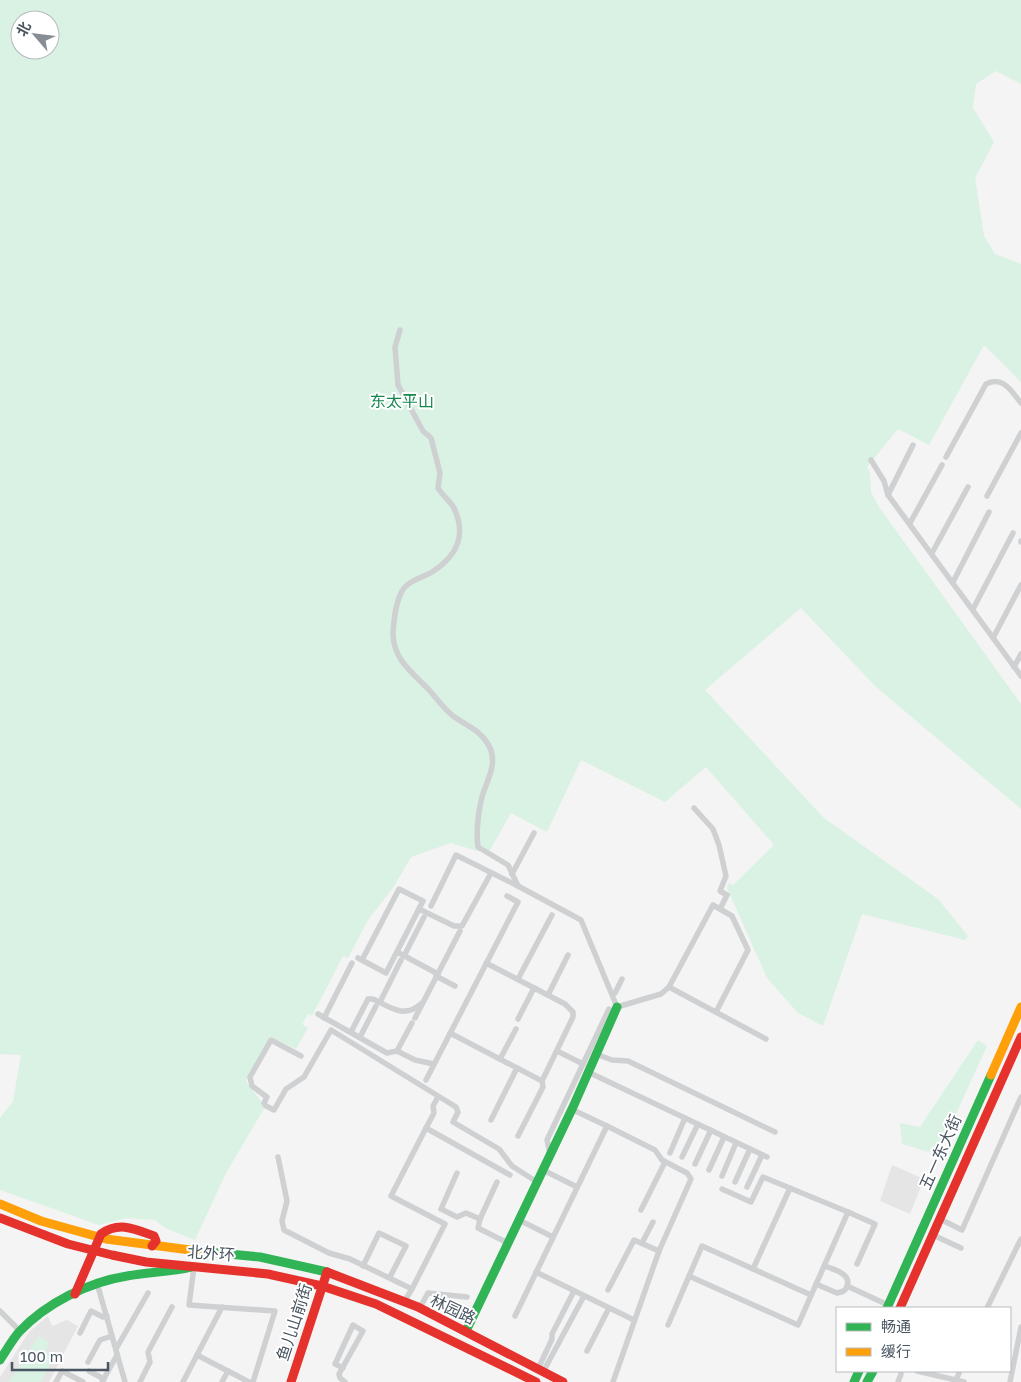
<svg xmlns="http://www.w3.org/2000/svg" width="1021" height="1382" viewBox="0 0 1021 1382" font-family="'Golos Text','Noto Sans SC',sans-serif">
<rect width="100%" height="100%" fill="#f4f4f4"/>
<g fill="#e6e5e6">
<path d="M892,1165L924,1179L910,1214L880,1201Z"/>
<path d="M48,1316L52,1326L67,1320L78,1326L49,1382H0V1377L29,1332Z"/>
</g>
<g fill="#d9f2e3" fill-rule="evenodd">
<path d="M0,0H1021V84L996,71L976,84L973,108L994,142L975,178L984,236L995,254L1021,264V382L984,345L929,445L898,429L867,467L870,473L871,492L879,507L1021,704V809L876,687L801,608L705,690L824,818L938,899L968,936L965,940L862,914L823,1026L798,1013L767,978L727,888L729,883L733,885L774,845L706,767L665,802L581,760L547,832L511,813L490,850L477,851L451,843L411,857L393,888L368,920L348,958L343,956L312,1016L308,1014L302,1024L308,1028L296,1049L270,1037L246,1081L265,1107L226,1173L195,1240L165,1228L155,1220L126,1218L99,1225L0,1190V1118L13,1101L21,1055L0,1054ZM20,20H50V50H20Z"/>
<path d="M978,1040L987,1046L939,1151L932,1147L929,1152L902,1144L900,1123L920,1127Z"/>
<path d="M38,1336L50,1342L45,1351L51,1355L48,1360L51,1362L41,1382H9Z"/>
</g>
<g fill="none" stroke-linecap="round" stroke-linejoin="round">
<g stroke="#ced0d2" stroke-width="5.5">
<path d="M400,330L395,347L398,385L423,431L431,438L440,473L438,488C442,495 451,502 454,508C467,536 457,556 432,572C424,577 413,579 406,586C396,595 394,619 393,633C393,660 413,673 430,691C437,699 444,709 453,716C465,725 479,729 488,744C500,764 485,782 481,801C478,814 476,834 478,847L508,865L518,886L581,920L617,1007L661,994L669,987L766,1039"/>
<path d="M946,457L986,384C1003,375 1012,392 1021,403"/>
<path d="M871,460L884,481L888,495L1021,676"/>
<path d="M888,495L913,445"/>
<path d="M987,496L1021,433"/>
<path d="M910,523L942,465"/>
<path d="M1021,542V541"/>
<path d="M932,553L968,487"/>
<path d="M953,582L989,512"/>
<path d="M973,609L1013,533"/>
<path d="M993,638L1021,585"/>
<path d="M1014,667L1021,654"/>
<path d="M694,808L713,829L719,845L726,876L720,891L727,895L720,909"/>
<path d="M512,874L534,833"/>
<path d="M431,906L456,855L518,886"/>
<path d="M419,909L454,926H462L491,873"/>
<path d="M397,952L438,974"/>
<path d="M404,956L424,917"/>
<path d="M358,958L386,973L423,901L399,889L362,960"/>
<path d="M486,963L565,1004L573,1012V1017L542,1081L543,1087L518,1136"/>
<path d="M436,976L455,986"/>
<path d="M518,979L552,915"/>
<path d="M669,987L713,905L732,916L748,950L716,1012"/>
<path d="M615,993L622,979"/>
<path d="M548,995L568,955"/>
<path d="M380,1002L401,960"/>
<path d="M318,1014L387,1053L397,1051L415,1060L434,1064"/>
<path d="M324,1018L352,963"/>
<path d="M415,1018L460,931"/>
<path d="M518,1019L534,988"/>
<path d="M351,1032L368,999H373C391,1008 405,1019 422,1003"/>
<path d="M450,1033L542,1081"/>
<path d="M360,1037L376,1006"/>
<path d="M397,1051L412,1023"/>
<path d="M557,1051L583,1064"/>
<path d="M596,1054L612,1060L628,1061L775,1132"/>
<path d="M301,1056L271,1040L250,1077L252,1086L267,1097L264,1103L266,1106L274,1110L286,1089L304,1077L331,1030L456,1107L458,1112L453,1122L499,1149L512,1166L537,1182"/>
<path d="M500,1059L516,1029"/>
<path d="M588,1072L767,1157"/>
<path d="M426,1080L518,902L507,896"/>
<path d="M571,1109L607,1126"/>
<path d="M491,1120L517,1068"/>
<path d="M426,1128L434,1113L433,1106L438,1097"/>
<path d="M670,1153L685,1118"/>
<path d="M550,1154L547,1140L609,1009"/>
<path d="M278,1157L287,1201L282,1221L284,1230L329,1253L350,1259L412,1289L404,1302"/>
<path d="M682,1157L698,1124"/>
<path d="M695,1164L711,1130"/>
<path d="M543,1170L577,1187"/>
<path d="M709,1170L724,1137"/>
<path d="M457,1173L441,1209L457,1217L466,1213L480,1219L497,1182"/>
<path d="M722,1176L736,1143"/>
<path d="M735,1182L750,1149"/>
<path d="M747,1187L762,1155"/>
<path d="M641,1210L665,1162"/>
<path d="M848,1212L875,1224L857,1264"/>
<path d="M480,1219L478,1228L508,1243"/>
<path d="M940,1219L962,1230L1021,1097"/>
<path d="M519,1220L553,1237"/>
<path d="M933,1235L961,1248"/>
<path d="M642,1243L653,1222"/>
<path d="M363,1266L379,1233L406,1246L391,1275"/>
<path d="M194,1267L189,1305L275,1311L253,1382"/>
<path d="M753,1269L790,1188"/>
<path d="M536,1272L634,1320"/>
<path d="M689,1276L798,1325L848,1212L763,1177L751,1202L722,1189"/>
<path d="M97,1283L125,1382"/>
<path d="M816,1284L837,1293C842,1292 846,1291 847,1286C852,1274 833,1269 824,1266"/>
<path d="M847,1286L888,1305"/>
<path d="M412,1289L445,1224L391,1196L426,1128L510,1175"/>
<path d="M608,1290L634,1240L659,1251"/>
<path d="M987,1308L1021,1239"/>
<path d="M419,1309L428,1293L467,1297"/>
<path d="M0,1311L20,1331"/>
<path d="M515,1316L607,1126L655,1150L662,1160L687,1173L691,1179L659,1251L613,1382"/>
<path d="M668,1325L702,1246L811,1295"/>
<path d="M80,1333L91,1311L103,1317L107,1316"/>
<path d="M116,1349L148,1293"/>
<path d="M587,1351L609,1308"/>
<path d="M197,1355L249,1382"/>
<path d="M88,1362L100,1340L112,1336"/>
<path d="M343,1368L335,1364L353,1325L363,1331L339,1374L340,1378L345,1382"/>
<path d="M538,1369L552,1339V1334L574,1291"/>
<path d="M89,1371L104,1379"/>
<path d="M917,1371L964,1382"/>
<path d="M543,1372L584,1296"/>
<path d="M956,1380L960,1371"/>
<path d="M56,1382L62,1371L83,1382"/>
<path d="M102,1382L117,1355"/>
<path d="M140,1382L150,1362L148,1352L172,1307"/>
<path d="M183,1382L222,1307"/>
<path d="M222,1382L228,1371"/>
<path d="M898,1382L901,1374"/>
<path d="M1010,1382L1021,1327"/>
</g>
<g stroke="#30b455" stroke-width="9">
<path d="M198,1251L260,1257L327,1272"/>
<path d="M887,1308L991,1075"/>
<path d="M466,1331L573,1107L617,1007"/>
<path d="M0,1360C6,1351 12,1340 19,1332C46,1303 89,1282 127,1276C148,1272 170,1272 191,1267"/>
<path d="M854,1382L859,1371"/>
<path d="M867,1382L873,1371"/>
</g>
<g stroke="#ff9f0a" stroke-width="9">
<path d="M991,1075L1021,1007"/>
<path d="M0,1204L41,1221L106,1239L198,1251"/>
</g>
<g stroke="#e5322d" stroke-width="9">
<path d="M0,1218L68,1244L112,1255L146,1262L268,1274L322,1286"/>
<path d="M327,1272L418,1307L563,1382"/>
<path d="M322,1286L376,1304L536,1382"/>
<path d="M75,1294L101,1234C119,1221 135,1229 154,1236L156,1241L152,1246"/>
<path d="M900,1308L1021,1037"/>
<path d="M291,1382L327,1272"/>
</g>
</g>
<g text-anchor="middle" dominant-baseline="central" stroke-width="4" stroke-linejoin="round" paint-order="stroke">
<g font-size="16" fill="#17864f" stroke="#fff">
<text x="402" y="401">东太平山</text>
</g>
<g font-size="16" fill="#4a5661" stroke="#fff">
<text transform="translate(940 1152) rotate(-66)">五一东大街</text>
<text transform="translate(211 1253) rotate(4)">北外环</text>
<text transform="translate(453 1309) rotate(25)">林园路</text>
<text transform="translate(294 1322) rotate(-72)">鱼儿山前街</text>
</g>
</g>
<rect x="836" y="1307" width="175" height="65" fill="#ffffff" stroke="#b7bbc0"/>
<rect x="846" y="1323" width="25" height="8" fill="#30b455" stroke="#b7bbc0"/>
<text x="881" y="1332" font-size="15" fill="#4a5661">畅通</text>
<rect x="846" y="1348" width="25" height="8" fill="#ff9f0a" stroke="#b7bbc0"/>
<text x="881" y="1357" font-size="15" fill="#4a5661">缓行</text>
<g transform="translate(35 35) rotate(298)"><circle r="24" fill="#ffffff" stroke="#b7bbc0"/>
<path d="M0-4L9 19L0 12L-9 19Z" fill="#868d94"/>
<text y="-8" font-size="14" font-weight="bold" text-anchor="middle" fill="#4a5661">北</text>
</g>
<path d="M12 1362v8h96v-8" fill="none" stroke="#4a5661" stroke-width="2.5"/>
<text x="20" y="1362" font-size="15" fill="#4a5661" stroke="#ffffff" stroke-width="4" paint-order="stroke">100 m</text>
</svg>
